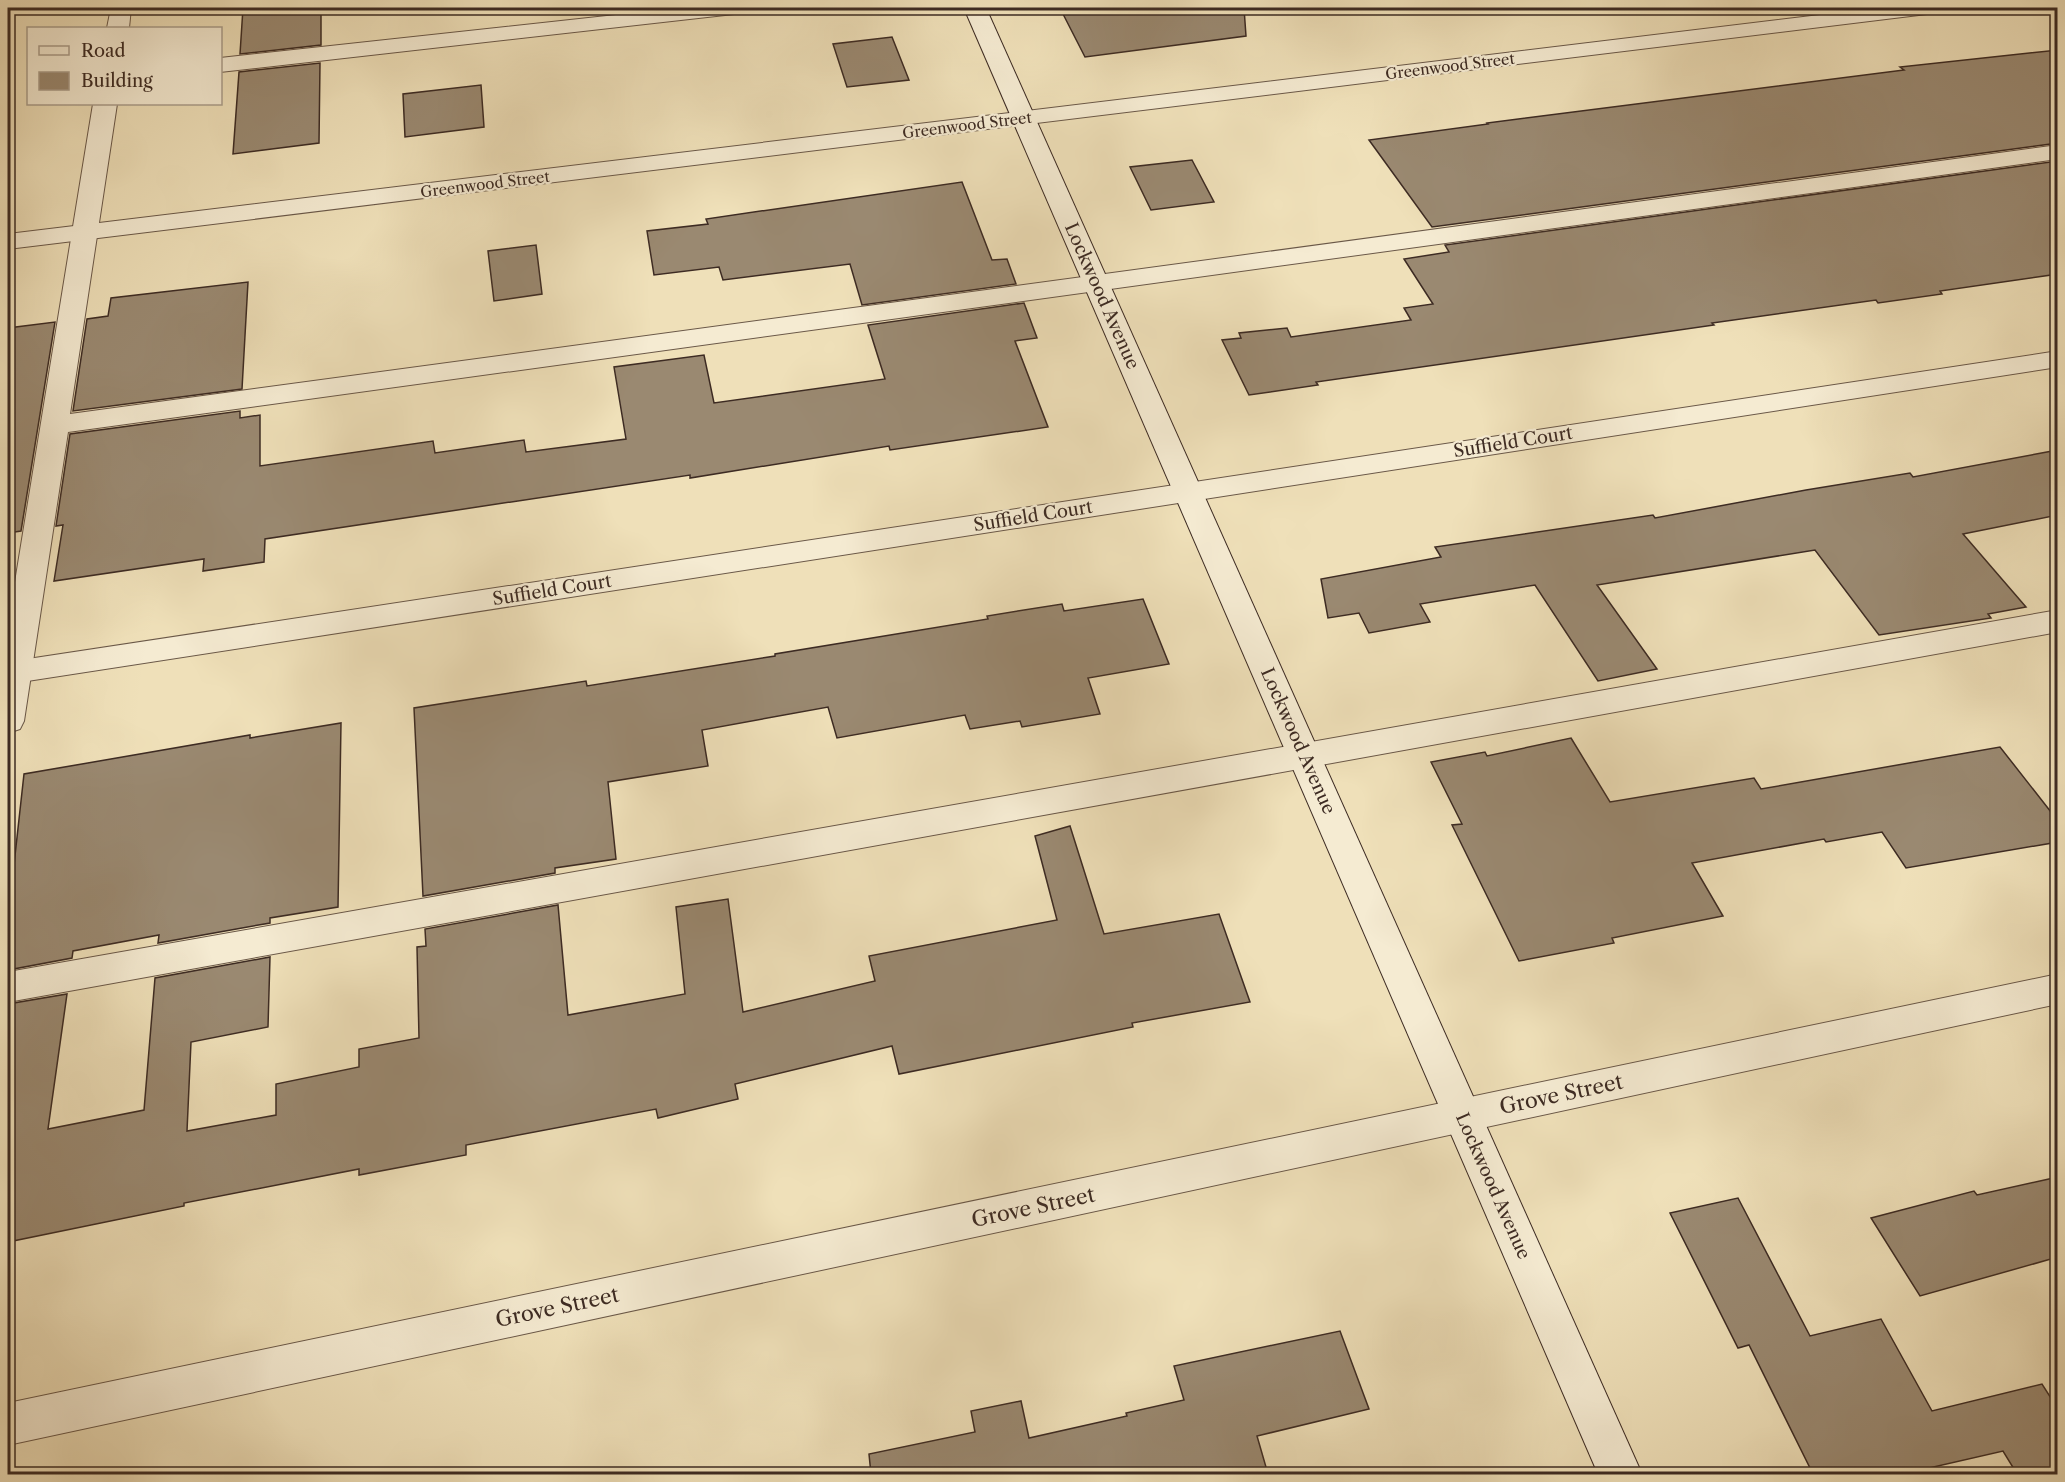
<svg xmlns="http://www.w3.org/2000/svg" width="2065" height="1482" viewBox="0 0 2065 1482" font-family="'Libre Caslon Text',serif">
<rect width="100%" height="100%" fill="#efe0b9"/>
<filter id="stains"><feTurbulence type="fractalNoise" baseFrequency=".00333" numOctaves="4"/><feColorMatrix values="0 0 0 0 .2 0 0 0 0 .09 0 0 0 0 .02 0 0 0 .5 -.17"/></filter>
<radialGradient id="worn" r=".72"><stop offset=".6" stop-color="#630" stop-opacity="0"/><stop offset="1" stop-color="#630" stop-opacity=".3"/></radialGradient>
<g fill="#9a8971" stroke="#3d2b23" stroke-width="1.5">
<path d="M243,8H321V45L240,54Z"/>
<path d="M1121,8H1244L1246,36L1085,57L1063,14Z"/>
<path d="M892,37L909,80L847,87L833,44Z"/>
<path d="M2058,50V143L1432,227L1369,140L1488,124L1487,123L1904,70L1900,67Z"/>
<path d="M320,63L319,143L233,154L239,72Z"/>
<path d="M481,85L484,127L405,137L403,94Z"/>
<path d="M1192,160L1214,202L1151,210L1130,167Z"/>
<path d="M2058,161V274L1940,291L1942,294L1878,303L1876,300L1712,323L1714,325L1316,382L1318,385L1249,395L1222,340L1241,338L1239,333L1287,328L1291,337L1411,320L1404,308L1433,304L1404,259L1449,252L1445,245Z"/>
<path d="M962,182L992,260L1007,259L1016,284L862,305L850,264L723,280L719,267L654,275L647,231L708,224L706,219Z"/>
<path d="M536,245L542,294L494,301L488,251Z"/>
<path d="M248,282L242,389L73,411L87,319L108,316L111,298Z"/>
<path d="M1024,303L1037,338L1015,341L1048,427L890,450L889,446L690,478V475L265,539L264,562L203,571L204,559L54,581L63,525L56,526L70,434L240,411V418L260,415V466L433,441L435,453L524,440L526,452L626,439L614,367L704,355L714,403L885,379L868,325Z"/>
<path d="M55,322L21,531L8,533V328Z"/>
<path d="M2058,450V515L1963,534L2026,607L1988,614L1991,618L1879,635L1815,550L1597,585L1657,669L1598,681L1535,585L1420,604L1430,622L1369,633L1359,613L1328,618L1321,579L1441,557L1435,547L1653,515L1655,518L1806,490L1910,473L1913,477Z"/>
<path d="M1143,599L1169,664L1088,678L1100,714L1022,727L1020,721L970,729L965,715L837,738L828,707L702,730L708,766L608,782L616,859L555,868V873L423,896L414,708L586,681L587,686L775,656V654L988,619L987,616L1062,604L1064,611Z"/>
<path d="M341,723L338,907L270,918V923L158,943L159,935L73,951L72,958L8,970V919L24,774L250,735V738Z"/>
<path d="M1571,738L1610,802L1754,778L1761,789L2000,747L2058,821V842L1906,868L1882,832L1826,842L1824,839L1692,863L1723,916L1612,938L1614,943L1519,961L1452,825L1462,824L1431,762L1485,752L1487,756Z"/>
<path d="M1070,826L1104,934L1219,914L1250,1002L1132,1023L1133,1027L899,1074L892,1046L735,1084L738,1099L658,1118L656,1109L466,1145V1155L359,1175V1169L184,1203V1206L8,1242V1004L67,994L48,1129L144,1110L155,978L270,957L268,1027L191,1042L187,1131L276,1115V1084L359,1067V1049L419,1038L417,947L426,946L425,929L558,905L568,1015L685,994L676,907L728,899L743,1012L875,981L869,956L1057,920L1035,836Z"/>
<path d="M2058,1177V1257L1920,1296L1871,1218L1974,1191L1977,1195Z"/>
<path d="M1738,1198L1810,1336L1881,1319L1932,1411L2042,1384L2058,1409V1469L2034,1474H2017L2003,1451L1903,1474H1813L1749,1345L1738,1348L1670,1213Z"/>
<path d="M1340,1331L1369,1409L1257,1436L1268,1474H871L869,1454L975,1432L971,1411L1021,1401L1029,1438L1127,1416L1126,1413L1184,1400L1174,1366Z"/>
</g>
<g fill="none" stroke-linecap="round" stroke-linejoin="round">
<g stroke="#6a5848" stroke-width="2">
<g id="lane">
<path d="M111,8H131L129,28H107Z"/>
<path d="M680,8H745L742,13L734,14L220,72V58Z"/>
<path d="M93,104H117L70,414L2058,145V159L68,432L24,721L20,729L8,733V625Z"/>
<path d="M2058,610V632L8,1002V972Z"/>
</g>
</g>
<g stroke="#6a5848" stroke-width="2">
<g id="street">
<path d="M1878,8H1938L1935,13L1927,14L8,249V234Z"/>
<path d="M2058,351V367L8,684V662Z"/>
<path d="M2058,974V1004L8,1445V1403Z"/>
</g>
</g>
<g stroke="#3d2b23" stroke-width="2">
<path id="secondary" d="M964,8H986L1642,1474H1598Z"/>
</g>
<use href="#lane" fill="#f5ebd2" fill-rule="evenodd"/>
<use href="#street" fill="#f5ebd2" fill-rule="evenodd"/>
<use href="#secondary" fill="#f5ebd2" fill-rule="evenodd"/>
</g>
<g text-anchor="middle" dominant-baseline="central" stroke-width="4.5" stroke-linejoin="round" paint-order="stroke">
<g font-size="15" fill="#3d2b23" stroke="#f5ebd2">
<text transform="translate(1450 66) rotate(-7)">Greenwood Street</text>
<text transform="translate(967 125) rotate(-7)">Greenwood Street</text>
<text transform="translate(485 184) rotate(-7)">Greenwood Street</text>
</g>
<g font-size="18" fill="#3d2b23" stroke="#f5ebd2">
<text transform="translate(1102 296) rotate(66)">Lockwood Avenue</text>
<text transform="translate(1513 442) rotate(-9)">Suffield Court</text>
<text transform="translate(1033 516) rotate(-9)">Suffield Court</text>
<text transform="translate(552 590) rotate(-9)">Suffield Court</text>
<text transform="translate(1298 741) rotate(66)">Lockwood Avenue</text>
<text transform="translate(1493 1186) rotate(66)">Lockwood Avenue</text>
</g>
<g font-size="21" fill="#3d2b23" stroke="#f5ebd2">
<text transform="translate(1561 1094) rotate(-12)">Grove Street</text>
<text transform="translate(1033 1207) rotate(-12)">Grove Street</text>
<text transform="translate(557 1307) rotate(-12)">Grove Street</text>
</g>
</g>
<rect width="2065" height="1482" fill="none" stroke="#efe0b9" stroke-width="30"/>
<rect x="9" y="9" width="2047" height="1464" fill="none" stroke="#3d2b23" stroke-width="3"/>
<rect x="15" y="15" width="2035" height="1452" fill="none" stroke="#3d2b23" stroke-width="1.5"/>
<rect x="27" y="27" width="195" height="78" fill="#f5ebd2" stroke="#ab9e8c" stroke-width="1.5"/>
<rect x="39" y="46" width="30" height="9" fill="#f5ebd2" stroke="#ab9e8c" stroke-width="1.5"/>
<text x="81" y="57" font-size="18" fill="#3d2b23">Road</text>
<rect x="39" y="72" width="30" height="18" fill="#9a8971" stroke="#ab9e8c" stroke-width="1.5"/>
<text x="81" y="87" font-size="18" fill="#3d2b23">Building</text>
<rect width="100%" height="100%" filter="url(#stains)"/>
<rect width="100%" height="100%" fill="url(#worn)"/>
</svg>
